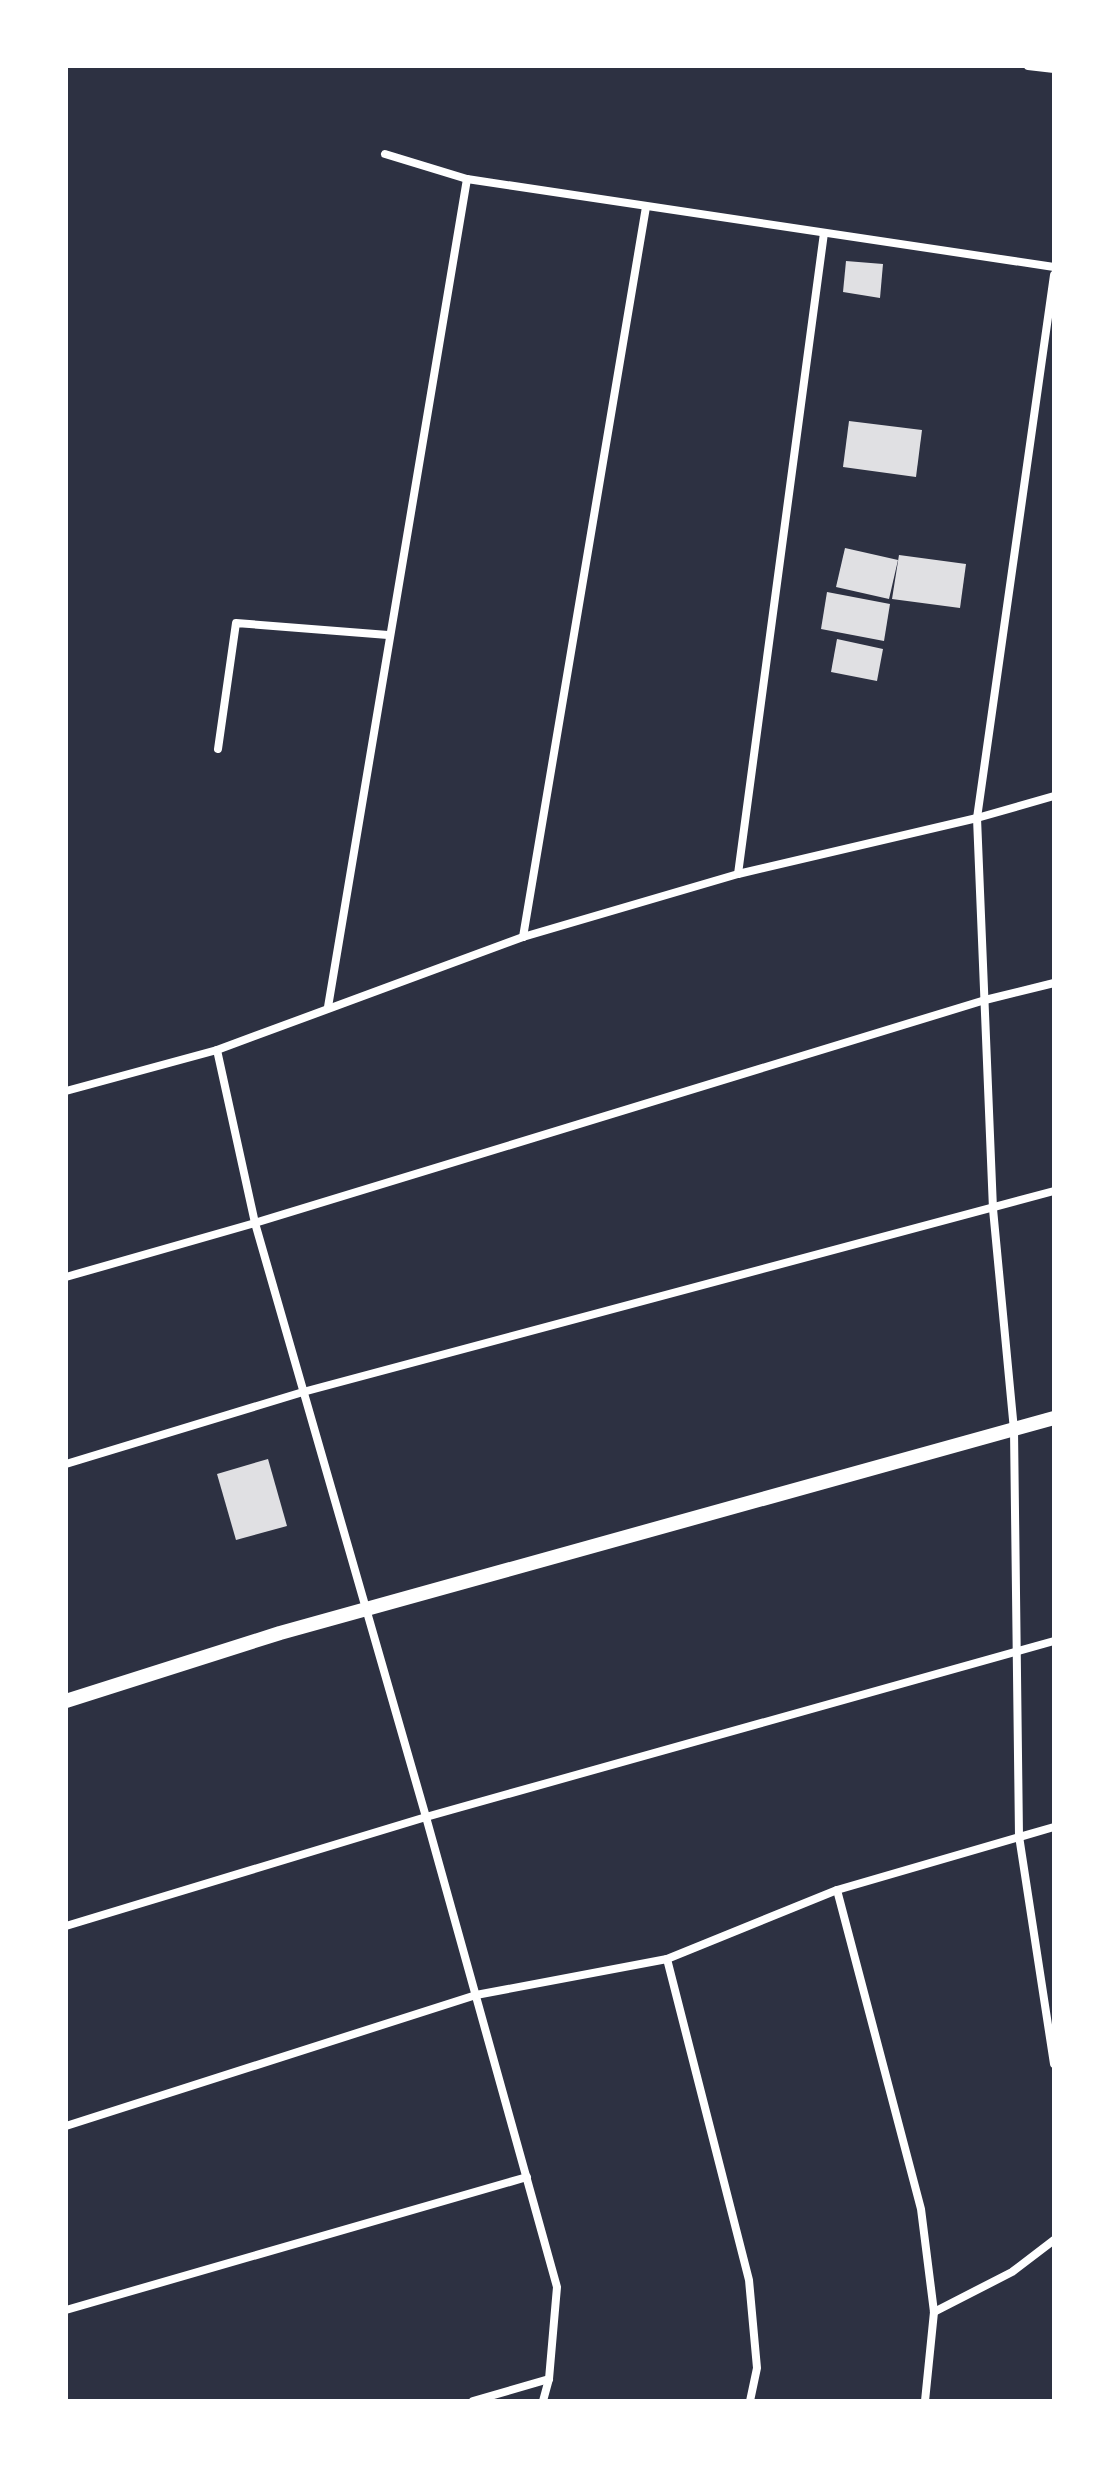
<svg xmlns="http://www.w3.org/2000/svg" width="1120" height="2467" viewBox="0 0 1120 2467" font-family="Cabin,sans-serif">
<rect width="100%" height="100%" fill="#2d3142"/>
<g fill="#e0e0e3">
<path d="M846,261L883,264L880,298L843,292Z"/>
<path d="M849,421L922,430L916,477L843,467Z"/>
<path d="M845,548L898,560L889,599L836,587Z"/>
<path d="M899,555L966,564L960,608L892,599Z"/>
<path d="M827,592L890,604L884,641L821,629Z"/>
<path d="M837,639L883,649L877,681L831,672Z"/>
<path d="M268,1459L287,1526L236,1540L217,1474Z"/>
</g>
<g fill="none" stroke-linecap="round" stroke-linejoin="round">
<g stroke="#fff" stroke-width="8">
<path d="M1028,66L1054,69"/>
<path d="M385,154L467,179L1054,267"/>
<path d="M1054,275L977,818L993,1209L1014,1430L1019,1836L1054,2064"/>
<path d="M218,749L236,623L388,635"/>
<path d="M738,874L824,233"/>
<path d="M523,937L646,207"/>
<path d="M328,1007L467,179"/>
<path d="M217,1050L255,1223L426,1817L557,2287L549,2379L543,2401"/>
<path d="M66,1091L217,1050L523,937L738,874L977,818L1054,796"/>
<path d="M66,1277L255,1223L985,1000L1054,983"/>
<path d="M66,1464L303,1392L1054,1191"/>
<path d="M837,1890L921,2209L934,2312L925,2401"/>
<path d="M66,1926L426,1817L1054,1641"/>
<path d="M667,1959L749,2280L757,2368L750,2401"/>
<path d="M66,2126L476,1995L667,1959L837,1890L1054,1827"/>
<path d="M66,2310L527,2177"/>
<path d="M934,2312L1012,2272L1054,2240"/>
<path d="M473,2401L549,2379"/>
</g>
<path stroke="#fff" stroke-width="14" d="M66,1701L280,1633L1054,1418"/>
</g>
<rect width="1120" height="2467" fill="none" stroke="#ffffff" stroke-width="136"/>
</svg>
